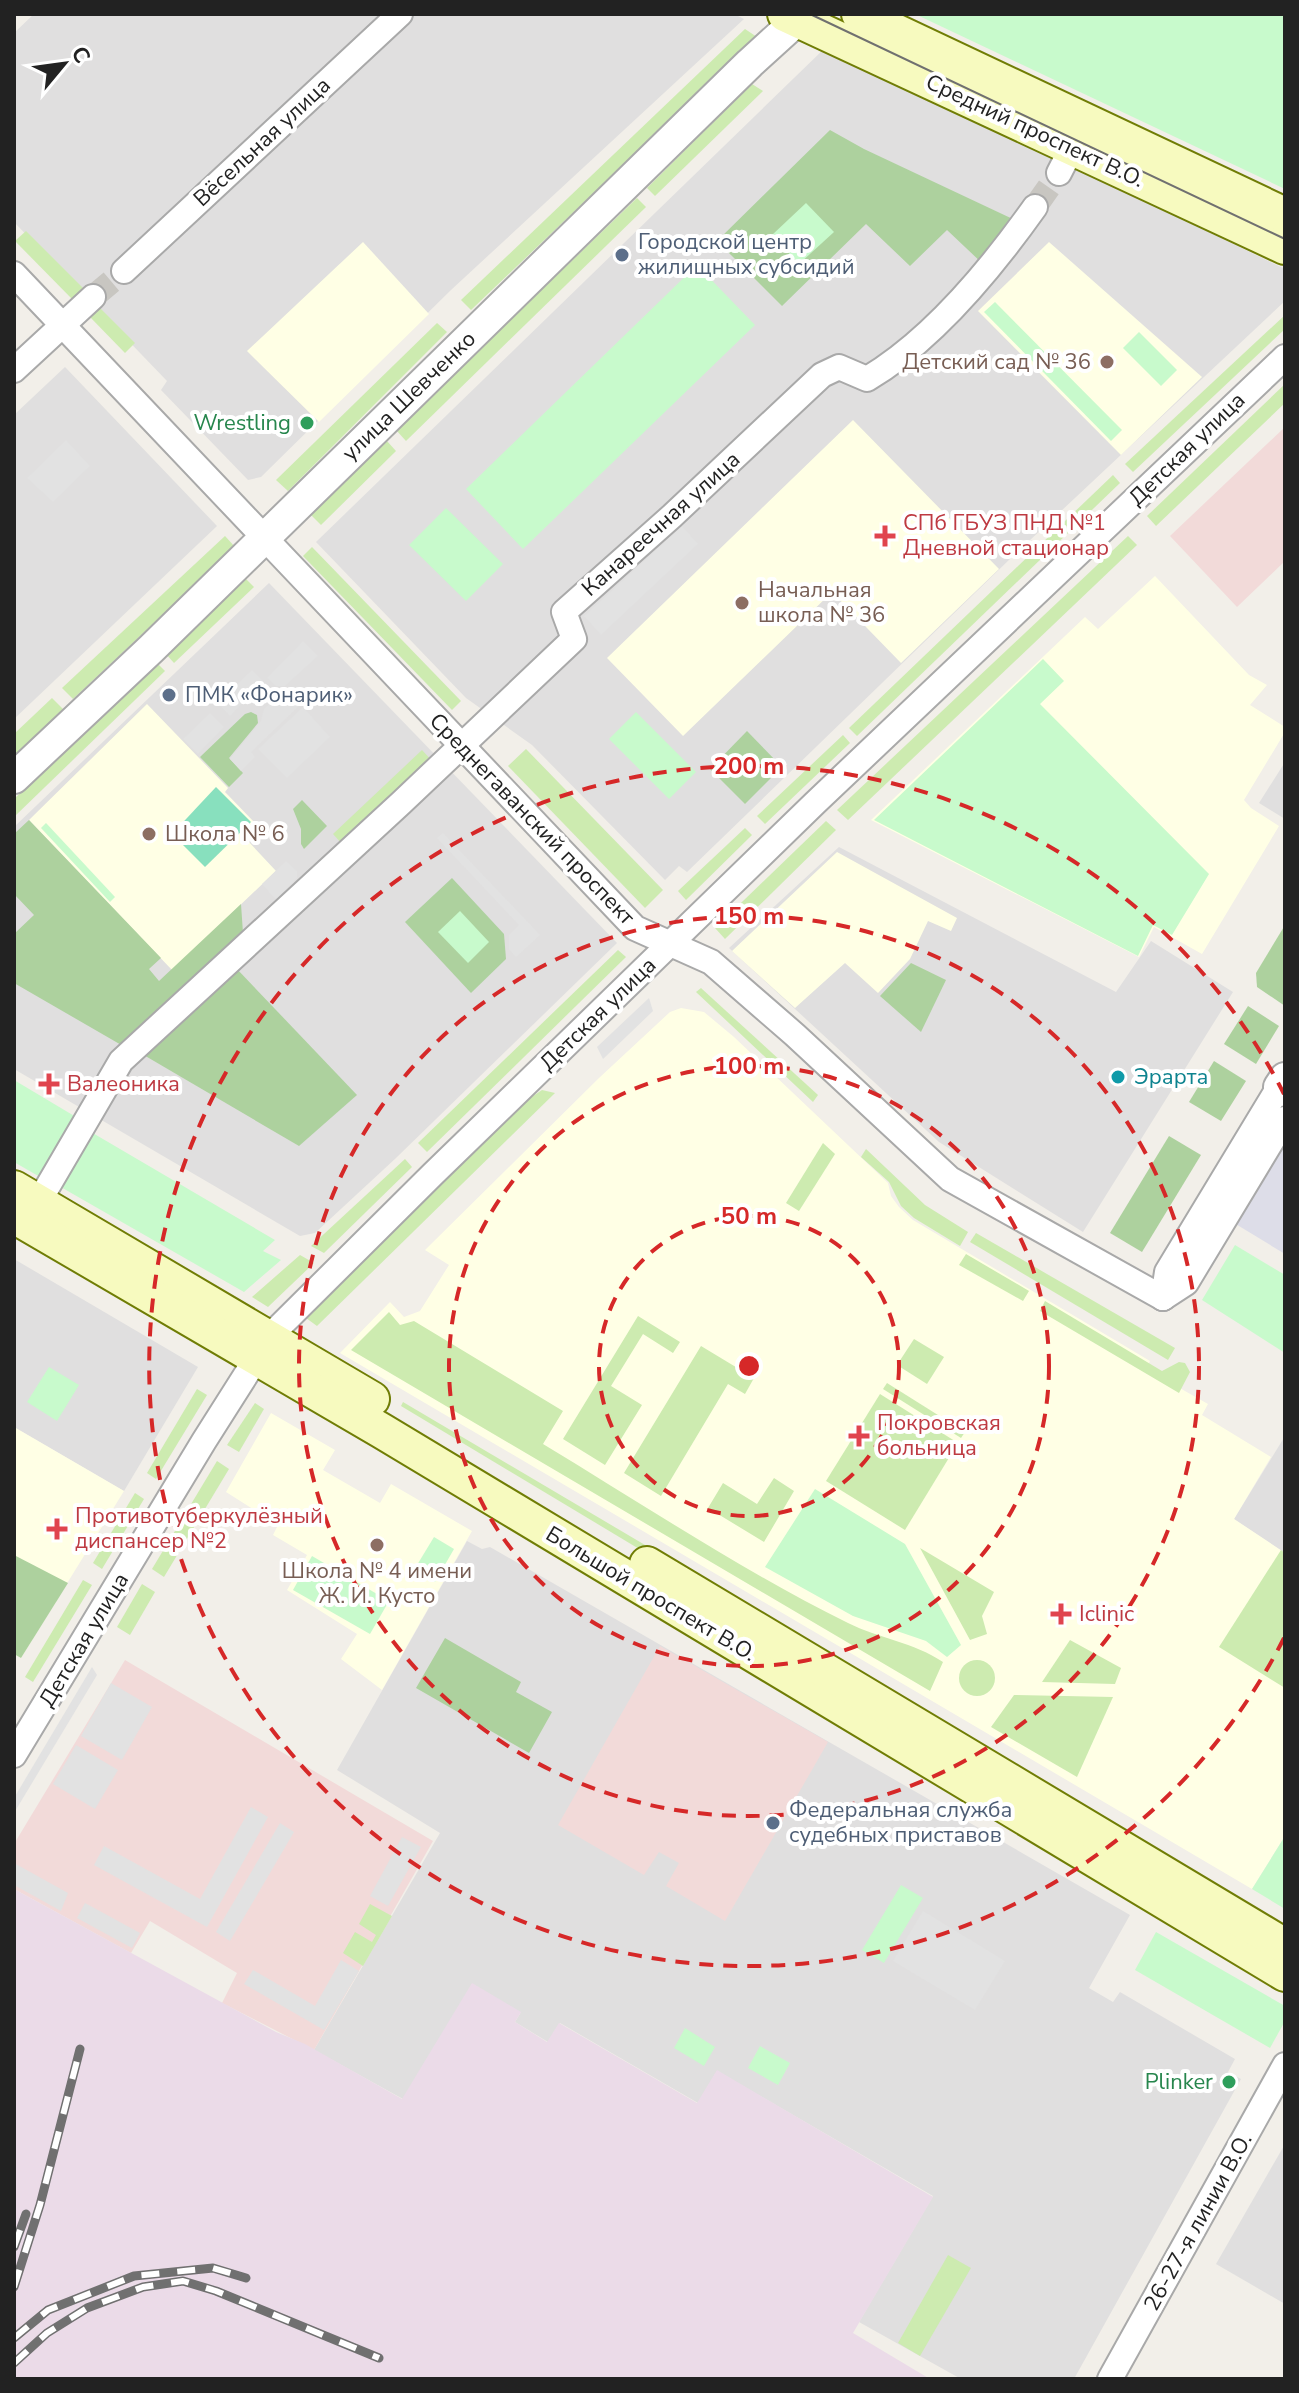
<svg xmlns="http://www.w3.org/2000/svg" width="1299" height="2393" viewBox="0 0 1299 2393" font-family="'Nunito Sans',sans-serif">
<rect width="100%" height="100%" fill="#f2efe9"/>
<g fill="#e0dfdf">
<path d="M34,14H734L744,19L451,290L261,477L248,480L161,390L167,381L14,222V33Z"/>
<path d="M826,47L1285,269V301L1011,558L687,872L679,866L665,880L532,745L466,698L316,542Z"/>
<path d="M65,367L217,526L14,719V415Z"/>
<path d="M269,583L617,943L396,1158L315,1233L300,1236L14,1069V827Z"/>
<path d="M1285,762V819L1259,803Z"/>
<path d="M839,847L1116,992L1151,941L1233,992L1083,1232L939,1142L729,948Z"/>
<path d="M14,1259L198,1367L124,1491L14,1427Z"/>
<path d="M1285,1436V1553L1234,1519Z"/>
<path d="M467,1541L482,1549L490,1547L1130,1915L1089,1988L1113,2002L1120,1992L1235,2059L1228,2072L1241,2079L1074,2379H961L859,2322L933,2196L717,2071L698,2103L560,2023L548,2042L515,2022L521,2012L403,2099L314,2050L440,1833L337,1770Z"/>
<path d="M1285,2144V2304L1216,2264Z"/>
</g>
<g fill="#f2dad9">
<path d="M1285,427V561L1237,607L1170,536Z"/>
<path d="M660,1646L828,1742L725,1921L666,1886L679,1863L659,1852L644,1875L558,1825Z"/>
<path d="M125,1660L433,1841L314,2050L222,2003L237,1973L150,1921L131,1953L14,1889V1844Z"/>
</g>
<path fill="#ebdbe8" d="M14,1889L276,2032L305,2044L402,2099L472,1983L521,2012L515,2022L547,2042L559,2023L697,2103L717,2070L933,2197L853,2333L930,2379H14Z"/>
<g fill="#ffffe5">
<path d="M363,242L429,314L319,422L247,351Z"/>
<path d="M1049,242L1202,377L1121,455L978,311Z"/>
<path d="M853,420L999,569L901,663L832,592L683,736L607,658Z"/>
<path d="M1155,576L1249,675L1267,685L1250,705L1285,727V732L1244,800L1251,808L1279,826L1202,954L1154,927L1139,957L871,820L1085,617L1098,629Z"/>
<path d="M147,704L228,788L225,792L257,825L260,823L264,827L248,841L276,871L172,970L29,820Z"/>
<path d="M837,852L957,918L951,931L928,921L910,959L878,993L845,963L795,1008L732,951Z"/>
<path d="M681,1008L704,1012L734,1037L888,1183L891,1196L899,1207L913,1220L1150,1361L1146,1369L1208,1404L1202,1415L1271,1457L1234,1519L1285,1553V1836L1252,1889L340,1353L390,1302L404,1317L420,1311L449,1265L425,1250L599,1078L670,1012Z"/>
<path d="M271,1413L335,1450L323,1470L380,1503L391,1484L472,1531L382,1690L341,1659L357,1634L287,1590L307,1555L273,1535L278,1525L226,1492Z"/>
<path d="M14,1427L124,1491L21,1658L14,1654Z"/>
</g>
<g fill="#cdebb0">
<path d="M745,29L757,37L471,310L461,300Z"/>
<path d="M752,84L763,91L655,196L647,188Z"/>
<path d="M637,198L646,207L406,441L396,430Z"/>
<path d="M26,231L84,289L73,300L15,241Z"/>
<path d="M100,308L135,343L125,353L90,317Z"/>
<path d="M1285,315V329L1133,472L1125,464Z"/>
<path d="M437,323L447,332L288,491L276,480Z"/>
<path d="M1285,384V403L1156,526L1147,516Z"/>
<path d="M386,440L396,451L321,525L309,513Z"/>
<path d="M1113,475L1120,483L857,736L849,728Z"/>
<path d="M225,536L235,547L73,699L62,688Z"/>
<path d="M1128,536L1137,545L848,820L837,810Z"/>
<path d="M312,547L461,701L452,710L303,556Z"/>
<path d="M245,578L254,587L174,663L166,654Z"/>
<path d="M156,662L165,671L14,817V799Z"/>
<path d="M52,698L64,710L14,758V734Z"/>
<path d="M843,735L850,743L765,824L757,816Z"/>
<path d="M526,749L663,890L645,908L508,766Z"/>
<path d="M422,750L433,762L344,846L333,834Z"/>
<path d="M826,821L836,830L725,939L715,928Z"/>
<path d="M745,828L752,835L686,900L678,891Z"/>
<path d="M618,950L626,957L427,1152L418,1143Z"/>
<path d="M701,988L818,1095L813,1102L696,992Z"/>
<path d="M542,1090L555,1093L317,1326L306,1318L524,1102Z"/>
<path d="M823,1143L835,1154L799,1211L786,1203Z"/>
<path d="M866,1149L925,1205L968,1232L960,1246L914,1218L901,1206L889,1182L861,1157Z"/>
<path d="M405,1159L412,1167L324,1253L311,1246Z"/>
<path d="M976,1233L1175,1348L1168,1360L970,1242Z"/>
<path d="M966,1254L1029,1291L1023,1301L959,1265Z"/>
<path d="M300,1255L314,1263L268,1307L252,1297Z"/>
<path d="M1045,1301L1162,1371L1179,1362L1185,1363L1190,1372L1179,1393L1040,1311Z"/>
<path d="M389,1312L400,1325L414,1321L563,1411L543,1444C644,1505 743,1571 848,1623C880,1639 913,1642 943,1662L930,1691L351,1350Z"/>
<path d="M638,1316L680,1342L673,1353L643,1334L611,1386L642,1405L605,1465L563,1439Z"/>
<path d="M914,1339L944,1357L927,1384L897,1365Z"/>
<path d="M701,1346L754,1378L745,1394L728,1384L661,1496L624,1473Z"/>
<path d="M887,1383L965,1432L961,1438L883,1389Z"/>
<path d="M197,1389L207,1395L156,1479L147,1473Z"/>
<path d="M880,1394L958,1443L905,1530L826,1481Z"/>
<path d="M403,1402L1119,1825L1114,1834L401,1406Z"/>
<path d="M255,1403L264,1409L239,1452L227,1445Z"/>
<path d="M217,1461L229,1469L164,1577L152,1569Z"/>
<path d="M774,1478L794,1491L764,1542L708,1508L723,1483L757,1504Z"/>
<path d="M135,1493L144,1499L102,1569L93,1563Z"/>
<path d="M920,1548L994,1592L982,1616L987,1634L970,1640Z"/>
<path d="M1281,1550L1285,1553V1688L1219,1647Z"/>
<path d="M83,1580L92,1585L33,1682L25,1677Z"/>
<path d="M142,1584L155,1592L130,1635L117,1627Z"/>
<path d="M1070,1640L1121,1668L1115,1684L1042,1682Z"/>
<circle cx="977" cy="1678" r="18"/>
<path d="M1014,1695L1113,1697L1077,1777L991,1727Z"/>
<path d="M370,1904L392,1916L363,1966L343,1953L355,1932L372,1942L376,1935L359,1924Z"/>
<path d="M948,2255L971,2268L920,2356L898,2343Z"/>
</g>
<g fill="#add19e">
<path d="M830,130L864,149L1017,221L984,265L947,230L910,266L866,224L782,306L717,241Z"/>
<path d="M251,712L257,715L258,723L229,758L243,773L229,787L200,757L245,714Z"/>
<path d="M747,731L782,767L745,804L710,769Z"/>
<path d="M302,800L327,826L304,849L301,844V829L293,809Z"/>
<path d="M29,820L161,958L149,969L159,981L241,904L243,933L123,1046L14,983V934L34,915L14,894V834Z"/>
<path d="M452,878L504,934L506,959L471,993L405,922Z"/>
<path d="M1285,925V1006L1257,987L1256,973Z"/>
<path d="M911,963L946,980L921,1032L880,996Z"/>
<path d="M236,968L357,1095L299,1146L142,1054Z"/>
<path d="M1248,1006L1279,1026L1256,1064L1224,1044Z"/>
<path d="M1214,1061L1246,1081L1221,1121L1189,1102Z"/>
<path d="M1169,1136L1201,1155L1142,1252L1110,1233Z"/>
<path d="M14,1555L68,1583L21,1658L14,1654Z"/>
<path d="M445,1638L521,1682L516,1692L552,1712L529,1753L416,1688Z"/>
</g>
<g fill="#c8facc">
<path d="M915,14H1285V189Z"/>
<path d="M806,203L834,232L799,264L772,235Z"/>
<path d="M697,265L755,325L523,549L466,489Z"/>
<path d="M995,302L1122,430L1111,441L984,312Z"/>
<path d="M1139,332L1177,370L1161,386L1123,348Z"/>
<path d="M446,508L503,564L466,601L409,545Z"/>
<path d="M1043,659L1064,681L1040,704L1209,874L1172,935L1153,925L1138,956L874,820Z"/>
<path d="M636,712L696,772L669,799L609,739Z"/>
<path d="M46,823L115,897L110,902L41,828Z"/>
<path d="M460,911L489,942L468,963L438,932Z"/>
<path d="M14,1080L76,1117L40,1177L14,1162Z"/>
<path d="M91,1132L275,1240L263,1251L281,1260L244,1292L59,1186Z"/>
<path d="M1235,1245L1285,1275V1353L1202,1300Z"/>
<path d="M49,1367L79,1385L57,1421L27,1402Z"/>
<path d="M815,1489L905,1544L961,1645L947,1657L926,1641L853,1616L765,1567Z"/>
<path d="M434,1537L454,1549L435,1582L414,1570Z"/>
<path d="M312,1556L389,1601L370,1634L293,1590Z"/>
<path d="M1285,1836V1909L1252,1889Z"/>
<path d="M901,1885L923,1898L884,1963L862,1950Z"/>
<path d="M1156,1932L1285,2006V2021L1270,2048L1135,1970Z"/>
<path d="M685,2028L715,2047L704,2066L674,2048Z"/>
<path d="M760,2046L790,2063L778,2085L748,2068Z"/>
</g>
<path fill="#88e0be" d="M216,787L251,822L205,867L172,834Z"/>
<g fill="#e2e2e2">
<path d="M66,440L90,466L53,502L27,478Z"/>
<path d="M682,526L698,544L601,635L584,616Z"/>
<path d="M303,641L318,656L285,686H276L267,678Z"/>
<path d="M252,670L263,681L230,716L218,703Z"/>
<path d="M286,688L301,704L251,752L255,757L241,771L230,759L261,721L264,709Z"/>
<path d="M303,707L330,737L287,778L258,749Z"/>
<path d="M210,713L224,727L198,754L183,739Z"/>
<path d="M443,833L540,935L516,957L509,949V935L519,925L437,838Z"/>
<path d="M286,861L297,871V878L276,900L262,884Z"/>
<path d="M649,998L653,1011L603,1059L597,1047Z"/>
<path d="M92,1667L97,1675L14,1813V1798Z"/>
<path d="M111,1683L152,1707L122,1760L81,1736Z"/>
<path d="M76,1745L118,1770L95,1809L53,1784Z"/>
<path d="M251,1807L268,1817L207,1927L94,1865L104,1846L200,1899Z"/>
<path d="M280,1823L294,1832L230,1941L216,1932Z"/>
<path d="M402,1837L421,1847L388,1906L370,1896Z"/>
<path d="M14,1863L68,1893L61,1911L14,1885Z"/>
<path d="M85,1903L140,1933L132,1948L77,1918Z"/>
<path d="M923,1911L1005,1961L975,2010L893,1961Z"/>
<path d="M341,1960L359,1971L324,2030L244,1984L253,1970L315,2006Z"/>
</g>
<path fill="#dddde8" d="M1285,1137V1254L1234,1223Z"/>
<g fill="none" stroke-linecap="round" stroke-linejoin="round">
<g stroke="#c8c6c1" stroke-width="24" stroke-dasharray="24 12" stroke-linecap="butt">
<path d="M1035,207L1059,173"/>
<path d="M93,297L124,271"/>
</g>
<g stroke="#a9a9a9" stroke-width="28">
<g id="minor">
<path d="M1059,173L1079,134"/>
<path d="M124,271L400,14"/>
<path d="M14,274L635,928L711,962L795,1035L950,1179L1163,1298"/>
<path d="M14,370L93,297"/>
<path d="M38,1203L121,1061L401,803L574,639L564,612L672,516L822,375L839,367L867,379C933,340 991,269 1035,207"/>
<path d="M1163,1298L1167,1272L1279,1087"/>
<path d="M1163,1298L1186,1283L1285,1119"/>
<path d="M263,1350L279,1327L433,1174L815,803L1285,357"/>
<path d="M14,1755L204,1441L256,1359"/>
<path d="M1110,2379L1285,2065"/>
</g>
</g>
<g stroke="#a9a9a9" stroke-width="34">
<g id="tertiary">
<path d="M14,778L151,649L750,63L804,14"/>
<path d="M1285,1078L1279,1087L1285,1091"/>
</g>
</g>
<g stroke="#707d05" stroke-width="38">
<g id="secondary">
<path d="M785,14L1285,247"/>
<path d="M859,14L1285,215"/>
<path d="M14,1188L372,1399"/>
<path d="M14,1216L382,1431L1285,1974"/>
<path d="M647,1564L1285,1946"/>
</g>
</g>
<use href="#minor" stroke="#fff" stroke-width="24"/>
<use href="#tertiary" stroke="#fff" stroke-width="30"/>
<use href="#secondary" stroke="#f7fabf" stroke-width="34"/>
<path stroke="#707070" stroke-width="2" d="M810,14L1285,239"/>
<g stroke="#707070" stroke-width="9">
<g id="rail">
<path d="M14,2247L26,2214"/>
<path d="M14,2287L40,2205L80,2049"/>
<path d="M14,2338L48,2310L134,2276L213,2268L246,2278"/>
<path d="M14,2363L47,2333L87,2308L143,2287L183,2281L216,2291L379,2358"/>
</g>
</g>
<use href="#rail" stroke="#fff" stroke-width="6" stroke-dasharray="18" stroke-linecap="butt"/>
</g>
<g fill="none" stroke="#d62828" stroke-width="4" stroke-dasharray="14 10">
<circle cx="749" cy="1366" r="150"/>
<circle cx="749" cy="1366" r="300"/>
<circle cx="749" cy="1366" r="450"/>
<path d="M1284 1638A600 600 0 1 1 1284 1094"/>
</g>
<g fill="#5c6f8a" stroke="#fff" stroke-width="3">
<circle cx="622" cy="255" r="8"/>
<circle cx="169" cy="695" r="8"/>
<circle cx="773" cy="1823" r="8"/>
</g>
<g fill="#8d6e63" stroke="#fff" stroke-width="3">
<circle cx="1107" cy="362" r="8"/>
<circle cx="742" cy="603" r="8"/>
<circle cx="149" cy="834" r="8"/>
<circle cx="377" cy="1545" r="8"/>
</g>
<g fill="#2e9e5b" stroke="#fff" stroke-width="3">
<circle cx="307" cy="423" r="8"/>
<circle cx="1229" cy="2082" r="8"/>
</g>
<g fill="#e0444e" stroke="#fff" stroke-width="3">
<path d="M881 524h8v8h8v8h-8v8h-8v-8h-8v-8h8z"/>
<path d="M45 1072h8v8h8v8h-8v8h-8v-8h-8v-8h8z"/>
<path d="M855 1424h8v8h8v8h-8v8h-8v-8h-8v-8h8z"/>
<path d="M53 1517h8v8h8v8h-8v8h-8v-8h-8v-8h8z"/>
<path d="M1057 1602h8v8h8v8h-8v8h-8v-8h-8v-8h8z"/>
</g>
<circle fill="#0f9aa8" stroke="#fff" stroke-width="3" cx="1118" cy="1077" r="8"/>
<g text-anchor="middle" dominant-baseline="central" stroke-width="8" stroke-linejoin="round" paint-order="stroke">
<g font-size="22" fill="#222" stroke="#fff">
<text transform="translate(1035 131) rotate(25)">Средний проспект В.О.</text>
<text transform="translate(262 142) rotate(-43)">Вёсельная улица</text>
<text transform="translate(409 396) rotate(-44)">улица Шевченко</text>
<text transform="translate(1187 449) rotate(-44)">Детская улица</text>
<text transform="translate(661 524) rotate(-42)">Канареечная улица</text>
<text transform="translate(532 819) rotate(46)">Среднегаванский проспект</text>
<text transform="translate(598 1014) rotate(-44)">Детская улица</text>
<text transform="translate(651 1594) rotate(31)">Большой проспект В.О.</text>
<text transform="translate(84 1640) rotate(-59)">Детская улица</text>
<text transform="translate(1198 2222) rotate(-61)">26-27-я линии В.О.</text>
</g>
<g font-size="22" fill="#4e5e75" stroke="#fff" text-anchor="start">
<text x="638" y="242">Городской центр<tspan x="638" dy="25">жилищных субсидий</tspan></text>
<text x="185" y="695">ПМК «Фонарик»</text>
<text x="789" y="1810">Федеральная служба<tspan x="789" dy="25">судебных приставов</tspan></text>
</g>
<g font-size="22" fill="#785e54" stroke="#fff" text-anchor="start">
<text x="1091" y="362" text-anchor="end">Детский сад № 36</text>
<text x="758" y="590">Начальная<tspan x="758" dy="25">школа № 36</tspan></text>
<text x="165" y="834">Школа № 6</text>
<text x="377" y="1571" text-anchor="middle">Школа № 4 имени<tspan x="377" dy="25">Ж. И. Кусто</tspan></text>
</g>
<g font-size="22" fill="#27864d" stroke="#fff" text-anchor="end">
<text x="291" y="423">Wrestling</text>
<text x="1213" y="2082">Plinker</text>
</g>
<g font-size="22" fill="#be3a42" stroke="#fff" text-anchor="start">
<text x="903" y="523">СПб ГБУЗ ПНД №1<tspan x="903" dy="25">Дневной стационар</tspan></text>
<text x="67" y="1084">Валеоника</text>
<text x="877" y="1423">Покровская<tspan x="877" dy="25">больница</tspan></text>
<text x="75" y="1516">Противотуберкулёзный<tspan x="75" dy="25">диспансер №2</tspan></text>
<text x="1079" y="1614">Iclinic</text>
</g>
<g font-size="22" fill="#0d838f" stroke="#fff" text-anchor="start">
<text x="1134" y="1077">Эрарта</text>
</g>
</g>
<circle cx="749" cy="1366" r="12" fill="#d62828" stroke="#fff" stroke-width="4"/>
<g font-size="24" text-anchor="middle" font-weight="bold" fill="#d62828" stroke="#fff" stroke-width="8" stroke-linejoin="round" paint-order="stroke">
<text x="749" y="774">200 m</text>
<text x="749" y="924">150 m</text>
<text x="749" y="1074">100 m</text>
<text x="749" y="1224">50 m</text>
</g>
<rect width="1299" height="2393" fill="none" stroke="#222222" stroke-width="32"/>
<g transform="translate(64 64) rotate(61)" stroke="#ffffff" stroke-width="6" paint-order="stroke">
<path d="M0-6L14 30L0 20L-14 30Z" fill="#222222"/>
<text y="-12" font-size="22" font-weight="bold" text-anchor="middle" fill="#222222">С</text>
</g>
</svg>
